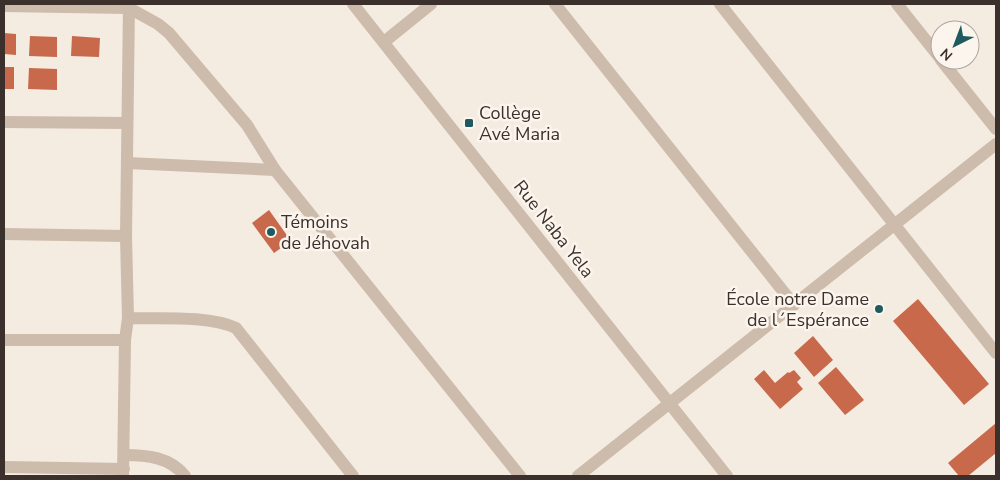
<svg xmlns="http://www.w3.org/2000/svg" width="1000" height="480" viewBox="0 0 1000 480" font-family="'Nunito Sans',sans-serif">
<rect width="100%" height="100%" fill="#f4ebe1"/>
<g fill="#c8694b">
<path d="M4,33L16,34V55L4,54Z"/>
<path d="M30,36L57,37V57L29,56Z"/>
<path d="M72,36L100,38L99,57L71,56Z"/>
<rect x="4" y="67" width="10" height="22"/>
<path d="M29,68L57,69V90L28,89Z"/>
<path d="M269,210L291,241L274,253L252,223Z"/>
<path d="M918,299L989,384L964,405L893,321Z"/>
<path d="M813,336L833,360L814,377L794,353Z"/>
<path d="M836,367L864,400L845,415L818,383Z"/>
<path d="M764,370L775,383L788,372L789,373L794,370L801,378L797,382L803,389L780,409L754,379Z"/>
<path d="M996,423V453L968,476H959L948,463Z"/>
</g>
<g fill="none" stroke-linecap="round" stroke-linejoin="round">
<g stroke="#cdbbac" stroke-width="12">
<path d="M353,4L727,476"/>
<path d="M555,4L794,305"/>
<path d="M720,4L996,353"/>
<path d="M897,4L940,58"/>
<path d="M4,6L129,8L158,24L169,33L247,125L275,170L520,476"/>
<path d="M384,42L431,4"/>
<path d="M941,60L996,129"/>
<path d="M4,122L127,123"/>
<path d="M127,163L275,170"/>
<path d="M4,234L126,236"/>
<path d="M128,318C159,319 208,315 236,328L353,476"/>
<path d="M4,340H125"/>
<path d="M124,455C147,455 170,457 185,476"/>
<path d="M4,467L124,469"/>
<path d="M123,476L125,340L128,318L126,236L129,4"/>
<path d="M578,476L996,144"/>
</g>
</g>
<g fill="#1f5a5e" stroke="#fbf5ee" stroke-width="2">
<rect x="464" y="118" width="10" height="10" rx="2.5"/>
<circle cx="271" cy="232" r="5"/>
<circle cx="879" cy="309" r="5"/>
</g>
<g text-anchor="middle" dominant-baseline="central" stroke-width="5" stroke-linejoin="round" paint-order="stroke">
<g font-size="18" fill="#3b302b" stroke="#fbf5ee" text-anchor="start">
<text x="479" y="113">Collège<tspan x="479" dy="21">Avé Maria</tspan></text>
<text x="281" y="222">Témoins<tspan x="281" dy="21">de Jéhovah</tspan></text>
<text x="869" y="299" text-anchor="end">École notre Dame<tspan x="869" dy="21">de l´Espérance</tspan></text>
</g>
<g font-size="18" fill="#3b302b" stroke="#fbf5ee">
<text transform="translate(554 229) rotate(52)">Rue Naba Yela</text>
</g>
</g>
<rect width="1000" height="480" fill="none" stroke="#3b302b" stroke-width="10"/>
<g transform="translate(955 45) rotate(222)"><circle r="24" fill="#fbf5ee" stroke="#aea6a0"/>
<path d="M0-4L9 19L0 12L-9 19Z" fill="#1f5a5e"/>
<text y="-8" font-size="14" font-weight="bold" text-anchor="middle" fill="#3b302b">N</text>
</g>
</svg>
